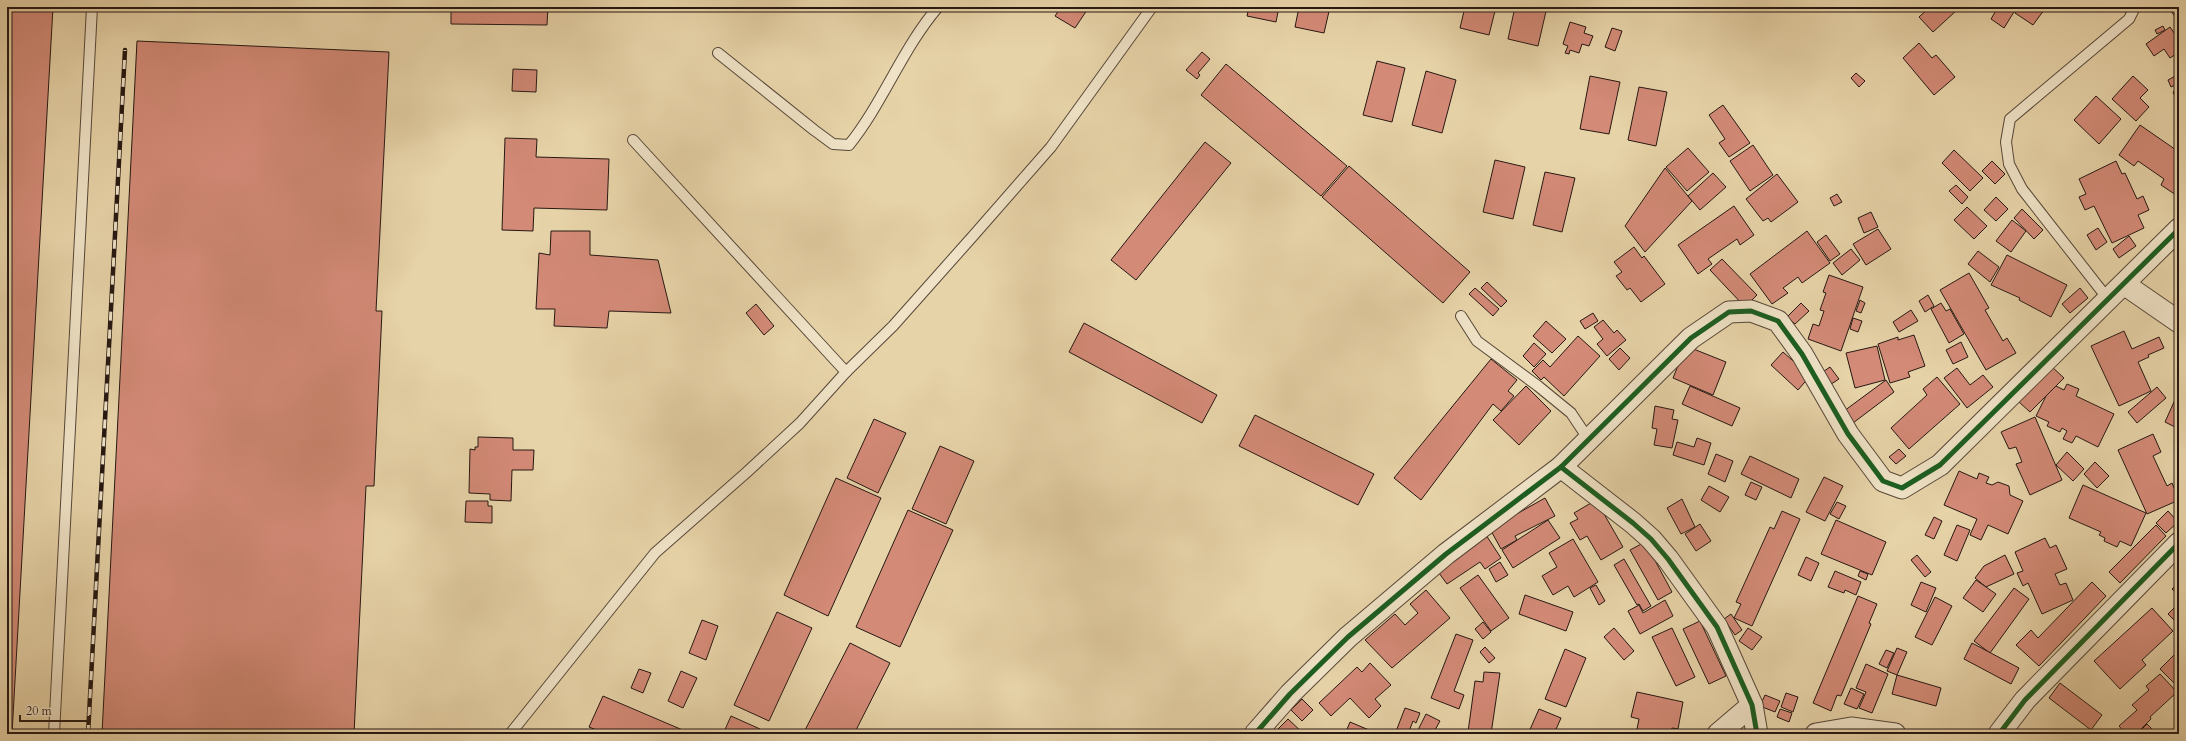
<svg xmlns="http://www.w3.org/2000/svg" width="2186" height="741" viewBox="0 0 2186 741" font-family="Cardo,serif">
<rect width="100%" height="100%" fill="#e7d3a8"/>
<filter id="stains"><feTurbulence type="fractalNoise" baseFrequency=".005" numOctaves="4"/><feColorMatrix values="0 0 0 0 .2 0 0 0 0 .09 0 0 0 0 .02 0 0 0 .5 -.17"/></filter>
<radialGradient id="worn" r=".72"><stop offset=".6" stop-color="#630" stop-opacity="0"/><stop offset="1" stop-color="#630" stop-opacity=".3"/></radialGradient>
<g fill="#d38a77" stroke="#261812">
<path d="M7,7H53L12,734H7Z"/>
<path d="M451,7H548L547,25L451,24Z"/>
<path d="M1061,7H1089L1075,28L1055,16Z"/>
<path d="M1249,7H1279L1276,22L1247,16Z"/>
<path d="M1299,7H1330L1324,33L1295,27Z"/>
<path d="M1465,7H1496L1489,35L1460,28Z"/>
<path d="M1515,7H1547L1538,46L1508,39Z"/>
<path d="M1930,7H1954L1957,10L1933,32L1919,17Z"/>
<path d="M1998,7H2017L2004,28L1991,19Z"/>
<path d="M2019,7H2039L2044,10L2033,25L2015,13Z"/>
<path d="M2168,7H2179V22Z"/>
<path d="M1570,22L1586,27L1584,33L1593,36L1589,46L1582,44L1579,53L1570,50L1569,54L1565,53L1568,46L1563,44Z"/>
<path d="M2163,26L2165,30L2157,34L2155,30Z"/>
<path d="M2170,27L2179,40V52L2170,58L2164,49L2154,56L2146,44Z"/>
<path d="M1612,28L1622,31L1615,51L1605,47Z"/>
<path d="M137,41L389,52L376,311H382L374,486H366L354,734H102Z"/>
<path d="M1919,43L1932,58L1936,55L1955,77L1934,95L1903,58Z"/>
<path d="M1202,52L1210,59L1198,73L1200,75L1197,79L1186,70Z"/>
<path d="M1377,61L1405,68L1392,122L1363,115Z"/>
<path d="M1226,64L1347,166L1321,196L1201,95Z"/>
<path d="M513,69L537,70L536,92L512,91Z"/>
<path d="M1426,71L1456,80L1442,133L1412,125Z"/>
<path d="M1856,73L1865,81L1859,87L1851,78Z"/>
<path d="M2179,74V83L2171,87L2168,80Z"/>
<path d="M1590,76L1620,82L1609,134L1580,129Z"/>
<path d="M2133,76L2148,90L2140,98L2149,107L2136,121L2112,99Z"/>
<path d="M1639,87L1667,92L1656,146L1628,140Z"/>
<path d="M2179,89V105L2173,92Z"/>
<path d="M2096,96L2121,119L2099,144L2074,120Z"/>
<path d="M1723,105L1750,143L1729,157L1719,143L1725,139L1709,115Z"/>
<path d="M2140,125L2179,152V191L2176,195L2161,185L2164,179L2138,161L2134,166L2119,155Z"/>
<path d="M505,138L537,139L536,157L609,159L607,210L534,208L533,231L502,230Z"/>
<path d="M1205,142L1231,163L1136,280L1111,260Z"/>
<path d="M1753,145L1773,175L1750,191L1730,161Z"/>
<path d="M1688,148L1709,172L1687,191L1666,167Z"/>
<path d="M1954,150L1983,178L1970,191L1942,163Z"/>
<path d="M1495,160L1525,167L1513,219L1483,212Z"/>
<path d="M1992,161L2005,174L1995,184L1982,171Z"/>
<path d="M2116,161L2122,174L2125,173L2137,199L2143,196L2149,210L2138,215L2144,228L2112,243L2094,206L2085,210L2079,197L2086,194L2079,179Z"/>
<path d="M1349,166L1470,272L1443,303L1322,197Z"/>
<path d="M1665,168L1692,201L1645,252L1625,226Z"/>
<path d="M1545,172L1575,178L1562,232L1533,225Z"/>
<path d="M1713,173L1726,187L1700,210L1688,196Z"/>
<path d="M1777,174L1798,202L1771,222L1768,218L1763,221L1746,199Z"/>
<path d="M1956,185L1968,197L1962,204L1949,191Z"/>
<path d="M1837,194L1842,202L1834,206L1830,198Z"/>
<path d="M1996,197L2008,209L1996,221L1984,210Z"/>
<path d="M1734,206L1754,235L1740,245L1737,239L1708,259L1712,264L1698,274L1678,245Z"/>
<path d="M1967,207L1987,226L1974,239L1954,220Z"/>
<path d="M2022,209L2043,230L2034,239L2014,218Z"/>
<path d="M1871,212L1878,227L1864,233L1858,218Z"/>
<path d="M2012,220L2026,231L2011,252L1996,241Z"/>
<path d="M2098,228L2107,242L2096,250L2087,235Z"/>
<path d="M1878,229L1891,249L1866,265L1853,244Z"/>
<path d="M551,231H590V255L658,260L671,313L609,311L607,328L554,326L555,309H536L539,253L550,255Z"/>
<path d="M1807,231L1830,263L1802,283L1798,277L1783,288L1788,293L1772,304L1750,274Z"/>
<path d="M1826,235L1840,254L1830,261L1817,242Z"/>
<path d="M2129,236L2136,246L2119,258L2113,249Z"/>
<path d="M1634,247L1642,258L1644,256L1665,284L1641,302L1630,288L1627,290L1616,276L1622,272L1614,262Z"/>
<path d="M1851,249L1860,260L1842,275L1833,263Z"/>
<path d="M1978,251L1999,267L1990,282L1968,264Z"/>
<path d="M2007,255L2067,285L2051,317L2019,300L2020,298L1991,285Z"/>
<path d="M1722,259L1757,295L1745,307L1710,270Z"/>
<path d="M1969,273L1989,308L1985,310L2003,341L2007,338L2016,353L1986,370L1940,290Z"/>
<path d="M1829,275L1863,287L1841,351L1808,339L1813,324L1819,326L1824,311L1820,310L1826,293L1823,292Z"/>
<path d="M1487,282L1507,301L1501,307L1481,288Z"/>
<path d="M1475,288L1499,309L1493,316L1469,294Z"/>
<path d="M2080,288L2088,298L2070,313L2062,304Z"/>
<path d="M1928,295L1934,306L1925,312L1919,301Z"/>
<path d="M1860,300L1865,303L1861,313L1856,311Z"/>
<path d="M1801,303L1809,311L1795,324L1787,317Z"/>
<path d="M1941,303L1946,311L1950,309L1964,334L1949,343L1931,309Z"/>
<path d="M756,304L774,326L764,335L746,313Z"/>
<path d="M1911,310L1918,321L1899,332L1893,322Z"/>
<path d="M1593,313L1598,321L1585,329L1580,321Z"/>
<path d="M1853,318L1862,321L1858,332L1850,329Z"/>
<path d="M1603,320L1614,333L1617,330L1626,340L1607,356L1597,344L1603,339L1594,327Z"/>
<path d="M1546,321L1566,339L1552,353L1533,336Z"/>
<path d="M1084,323L1217,395L1202,423L1069,352Z"/>
<path d="M2124,331L2132,349L2159,337L2164,348L2148,355L2149,357L2138,362L2151,391L2119,406L2091,346Z"/>
<path d="M1914,335L1925,366L1908,372L1910,377L1890,383L1878,344L1898,337V340Z"/>
<path d="M1578,336L1600,356L1564,396L1544,377L1541,380L1532,371L1543,360L1550,367Z"/>
<path d="M1961,342L1968,357L1953,364L1946,350Z"/>
<path d="M1534,343L1546,354L1534,367L1523,356Z"/>
<path d="M1686,346L1726,362L1713,395L1673,378Z"/>
<path d="M1877,346L1885,380L1855,388L1846,353Z"/>
<path d="M1620,348L1630,358L1619,370L1609,359Z"/>
<path d="M1783,352L1810,376L1798,390L1771,365Z"/>
<path d="M1491,359L1517,380L1508,391L1514,396L1501,411L1493,404L1421,500L1394,478Z"/>
<path d="M2051,366L2064,378L2030,412L2019,402Z"/>
<path d="M1830,367L1839,379L1825,388L1817,376Z"/>
<path d="M1957,368L1970,385L1983,375L1993,387L1967,408L1944,378Z"/>
<path d="M1937,377L1960,404L1909,449L1891,428L1927,395L1923,389Z"/>
<path d="M1886,380L1894,392L1853,423L1844,411Z"/>
<path d="M2067,384L2079,389L2076,396L2114,414L2098,447L2076,436L2072,443L2063,439L2067,431L2062,428L2060,432L2047,426L2049,422L2036,416L2046,396L2056,386L2064,390Z"/>
<path d="M1526,386L1551,411L1519,445L1493,420Z"/>
<path d="M1690,386L1740,408L1732,426L1682,404Z"/>
<path d="M2157,387L2166,398L2137,423L2128,412Z"/>
<path d="M2178,393H2179V429L2165,422Z"/>
<path d="M1655,406L1674,410L1672,419L1678,420L1672,448L1654,445L1657,429L1652,428Z"/>
<path d="M1255,415L1374,474L1358,505L1239,446Z"/>
<path d="M2035,417L2062,480L2030,495L2016,464L2022,462L2016,447L2009,449L2001,432Z"/>
<path d="M874,419L906,433L878,493L847,478Z"/>
<path d="M2153,434L2161,452L2153,456L2167,486L2172,483L2179,500L2147,514L2118,450Z"/>
<path d="M478,437L513,438V450H534L533,470H512L511,501L490,500V494L469,493L470,449L475,450V447H478Z"/>
<path d="M1697,438L1711,443L1704,465L1673,455L1677,442L1694,447Z"/>
<path d="M940,446L974,461L946,524L912,509Z"/>
<path d="M1899,449L1906,456L1896,464L1889,457Z"/>
<path d="M2067,452L2084,469L2073,481L2056,465Z"/>
<path d="M1716,454L1733,461L1725,482L1708,474Z"/>
<path d="M1750,456L1799,479L1791,498L1741,474Z"/>
<path d="M2095,462L2109,476L2097,488L2084,474Z"/>
<path d="M1959,471L1977,479L1979,473L1989,477L1986,483L1992,485L1998,482L2009,486L2010,495L2023,501L2008,534L1988,525L1981,540L1970,535L1977,519L1944,505Z"/>
<path d="M1824,477L1843,486L1825,521L1806,512Z"/>
<path d="M836,478L881,498L828,616L784,595Z"/>
<path d="M1751,482L1762,487L1756,500L1745,495Z"/>
<path d="M2083,485L2146,513L2131,546L2120,541L2117,547L2104,541L2105,538L2099,535L2101,532L2069,518Z"/>
<path d="M1709,486L1729,497L1720,512L1701,500Z"/>
<path d="M1545,498L1555,516L1515,536L1517,540L1501,549L1490,529Z"/>
<path d="M1682,499L1695,527L1681,534L1667,508Z"/>
<path d="M1596,500L1623,547L1601,560L1587,536L1580,540L1570,523L1578,519L1574,513Z"/>
<path d="M466,501H488V506H492V523L465,522Z"/>
<path d="M1837,502L1846,506L1839,519L1830,514Z"/>
<path d="M908,510L953,530L900,647L856,627Z"/>
<path d="M1782,511L1800,519L1752,626L1734,618L1741,604L1736,602L1770,527L1774,529Z"/>
<path d="M2168,511L2178,522L2166,533L2156,523Z"/>
<path d="M1934,517L1942,521L1934,539L1925,535Z"/>
<path d="M1548,520L1560,538L1513,568L1502,550Z"/>
<path d="M1836,520L1886,542L1872,575L1821,554Z"/>
<path d="M1700,524L1711,541L1696,551L1685,534Z"/>
<path d="M1957,525L1970,530L1957,561L1944,555Z"/>
<path d="M2156,525L2166,536L2120,583L2109,572Z"/>
<path d="M1486,535L1501,558L1485,569L1480,562L1447,584L1436,569Z"/>
<path d="M2045,538L2050,548L2056,545L2067,569L2055,574L2060,585L2066,583L2073,600L2042,614L2028,583L2023,586L2017,573L2023,571L2015,552Z"/>
<path d="M1573,539L1598,582L1574,597L1568,586L1553,595L1542,576L1557,567L1549,553Z"/>
<path d="M1645,542L1672,592L1658,600L1630,550Z"/>
<path d="M1917,555L1931,572L1925,577L1911,560Z"/>
<path d="M2005,555L2014,574L1986,587L1975,578L1984,566Z"/>
<path d="M1806,557L1819,563L1811,581L1798,575Z"/>
<path d="M1624,559L1651,606L1643,611L1639,604L1637,605L1614,565Z"/>
<path d="M1500,562L1508,575L1496,582L1489,569Z"/>
<path d="M1835,571L1861,582L1856,595L1845,590L1844,593L1828,587Z"/>
<path d="M1860,571L1868,574L1866,580L1858,576Z"/>
<path d="M1478,575L1509,618L1491,631L1460,588Z"/>
<path d="M1976,580L1996,594L1983,612L1963,598Z"/>
<path d="M1921,582L1936,588L1926,612L1911,605Z"/>
<path d="M2092,582L2106,596L2039,666L2016,645L2031,630L2038,638Z"/>
<path d="M2179,582V596L2172,589Z"/>
<path d="M1596,585L1605,601L1599,605L1590,588Z"/>
<path d="M2014,588L2029,599L1990,653L1974,641Z"/>
<path d="M1426,590L1450,618L1392,668L1365,640L1395,614L1405,625L1418,613L1410,604Z"/>
<path d="M1525,595L1573,612L1566,631L1519,614Z"/>
<path d="M1858,596L1877,604L1869,623L1871,624L1841,696L1837,695L1831,711L1813,703Z"/>
<path d="M1935,597L1952,606L1932,645L1915,637Z"/>
<path d="M1665,600L1673,616L1640,634L1628,611L1639,605L1643,613Z"/>
<path d="M2179,603V625L2168,614Z"/>
<path d="M2152,608L2173,631L2142,660L2146,665L2120,689L2094,661Z"/>
<path d="M777,612L812,628L769,721L734,705Z"/>
<path d="M1731,614L1742,630L1735,635L1724,619Z"/>
<path d="M702,620L718,626L706,660L689,653Z"/>
<path d="M1700,621L1726,676L1709,684L1683,629Z"/>
<path d="M1483,622L1491,632L1483,639L1475,629Z"/>
<path d="M1614,628L1634,651L1624,660L1604,637Z"/>
<path d="M1672,628L1695,677L1676,686L1652,637Z"/>
<path d="M1748,628L1762,637L1752,650L1739,641Z"/>
<path d="M1456,634L1473,640L1454,691L1464,695L1459,709L1431,698Z"/>
<path d="M850,643L890,663L854,734H803Z"/>
<path d="M1972,643L2019,668L2011,684L1964,659Z"/>
<path d="M1485,647L1495,658L1489,663L1480,652Z"/>
<path d="M1897,648L1907,652L1897,675L1887,671Z"/>
<path d="M1565,649L1586,658L1566,707L1545,699Z"/>
<path d="M1886,650L1894,653L1887,668L1879,664Z"/>
<path d="M2179,650V680L2175,684L2160,669Z"/>
<path d="M1370,663L1391,685L1375,699L1381,706L1369,718L1350,698L1331,716L1319,703L1357,667L1362,672Z"/>
<path d="M1866,664L1888,674L1872,713L1859,708L1866,692L1856,688Z"/>
<path d="M639,669L651,673L643,693L631,688Z"/>
<path d="M681,671L697,678L683,708L668,701Z"/>
<path d="M1484,672L1500,673L1491,734L1468,732L1475,681L1483,682Z"/>
<path d="M2160,674L2177,692L2150,717L2151,719L2136,734H2126L2119,726L2137,710L2132,705L2149,690L2146,686Z"/>
<path d="M1897,675L1941,688L1936,706L1892,694Z"/>
<path d="M2060,683L2102,715L2091,730L2049,698Z"/>
<path d="M1851,688L1864,694L1857,709L1844,704Z"/>
<path d="M1637,692L1683,702L1678,729L1672,728L1670,734H1636L1639,719L1631,717Z"/>
<path d="M1786,693L1798,697L1793,712L1781,707Z"/>
<path d="M1765,695L1780,701L1775,712L1760,706Z"/>
<path d="M603,696L692,734H606L589,727Z"/>
<path d="M1302,699L1313,710L1302,721L1291,710Z"/>
<path d="M1405,708L1420,713L1416,723L1413,721L1408,734H1395Z"/>
<path d="M1539,709L1561,718L1554,734H1528Z"/>
<path d="M1780,709L1792,713L1789,722L1777,717Z"/>
<path d="M1426,714L1440,721L1435,730L1439,732L1438,734H1416Z"/>
<path d="M731,716L760,729L757,734H723Z"/>
<path d="M1288,719L1304,734H1281L1277,730Z"/>
<path d="M1350,722L1369,730L1368,734H1345Z"/>
<path d="M2147,724L2155,732L2154,734H2137Z"/>
</g>
<g fill="none" stroke-linecap="round" stroke-linejoin="round">
<g stroke="#564738" stroke-width="12">
<g id="service">
<path d="M718,53L814,130L833,144L849,145C883,103 902,49 938,7"/>
<path d="M633,140L846,372"/>
<path d="M2108,299L2022,189L2009,164L2006,142L2010,119L2129,19L2135,7"/>
<path d="M1461,316L1477,341L1538,386L1571,413L1589,440"/>
<path d="M54,734L92,7"/>
<path d="M510,734L655,553L747,472L800,423L846,372L893,326L973,236L1051,147L1152,7"/>
</g>
</g>
<g stroke="#564738" stroke-width="23">
<g id="minor">
<path d="M2124,284L2179,322"/>
<path d="M1561,467L1633,523L1651,539L1668,559L1717,627L1752,705L1757,734"/>
<path d="M1255,734L1290,694L1348,637L1446,554L1561,467L1691,338L1729,312L1751,311L1778,321L1802,354L1848,434L1883,481L1902,488L1940,465L2179,229"/>
<path d="M1718,734L1752,705"/>
<path d="M1816,734L1851,728L1895,734"/>
<path d="M1999,734L2025,700L2179,543"/>
</g>
</g>
<use href="#service" stroke="#efe2c6" stroke-width="10"/>
<use href="#minor" stroke="#efe2c6" stroke-width="21"/>
<g stroke="#261812" stroke-width="4.5">
<path id="rail" d="M88,734L125,50"/>
</g>
<use href="#rail" stroke="#efe2c6" stroke-width="3" stroke-dasharray="9" stroke-linecap="butt"/>
<g stroke="#efe2c6" stroke-width="8">
<g id="cycleway">
<path d="M1561,467L1633,523L1651,539L1668,559L1717,627L1752,705L1757,734"/>
<path d="M1255,734L1290,694L1348,637L1446,554L1561,467L1691,338L1729,312L1751,311L1778,321L1802,354L1848,434L1883,481L1902,488L1940,465L2179,229"/>
<path d="M1999,734L2025,700L2179,543"/>
</g>
</g>
<use href="#cycleway" stroke="#1b5e20" stroke-width="5"/>
</g>
<rect width="2186" height="741" fill="none" stroke="#e7d3a8" stroke-width="24"/>
<rect x="8" y="8" width="2170" height="725" fill="none" stroke="#261812" stroke-width="2"/>
<rect x="12" y="12" width="2162" height="717" fill="none" stroke="#261812"/>
<path d="M20 715v6h70v-6" fill="none" stroke="#261812" stroke-width="2"/>
<text x="26" y="715" font-size="12" fill="#261812" stroke="#efe2c6" stroke-width="3" paint-order="stroke">20 m</text>
<rect width="100%" height="100%" filter="url(#stains)"/>
<rect width="100%" height="100%" fill="url(#worn)"/>
</svg>
